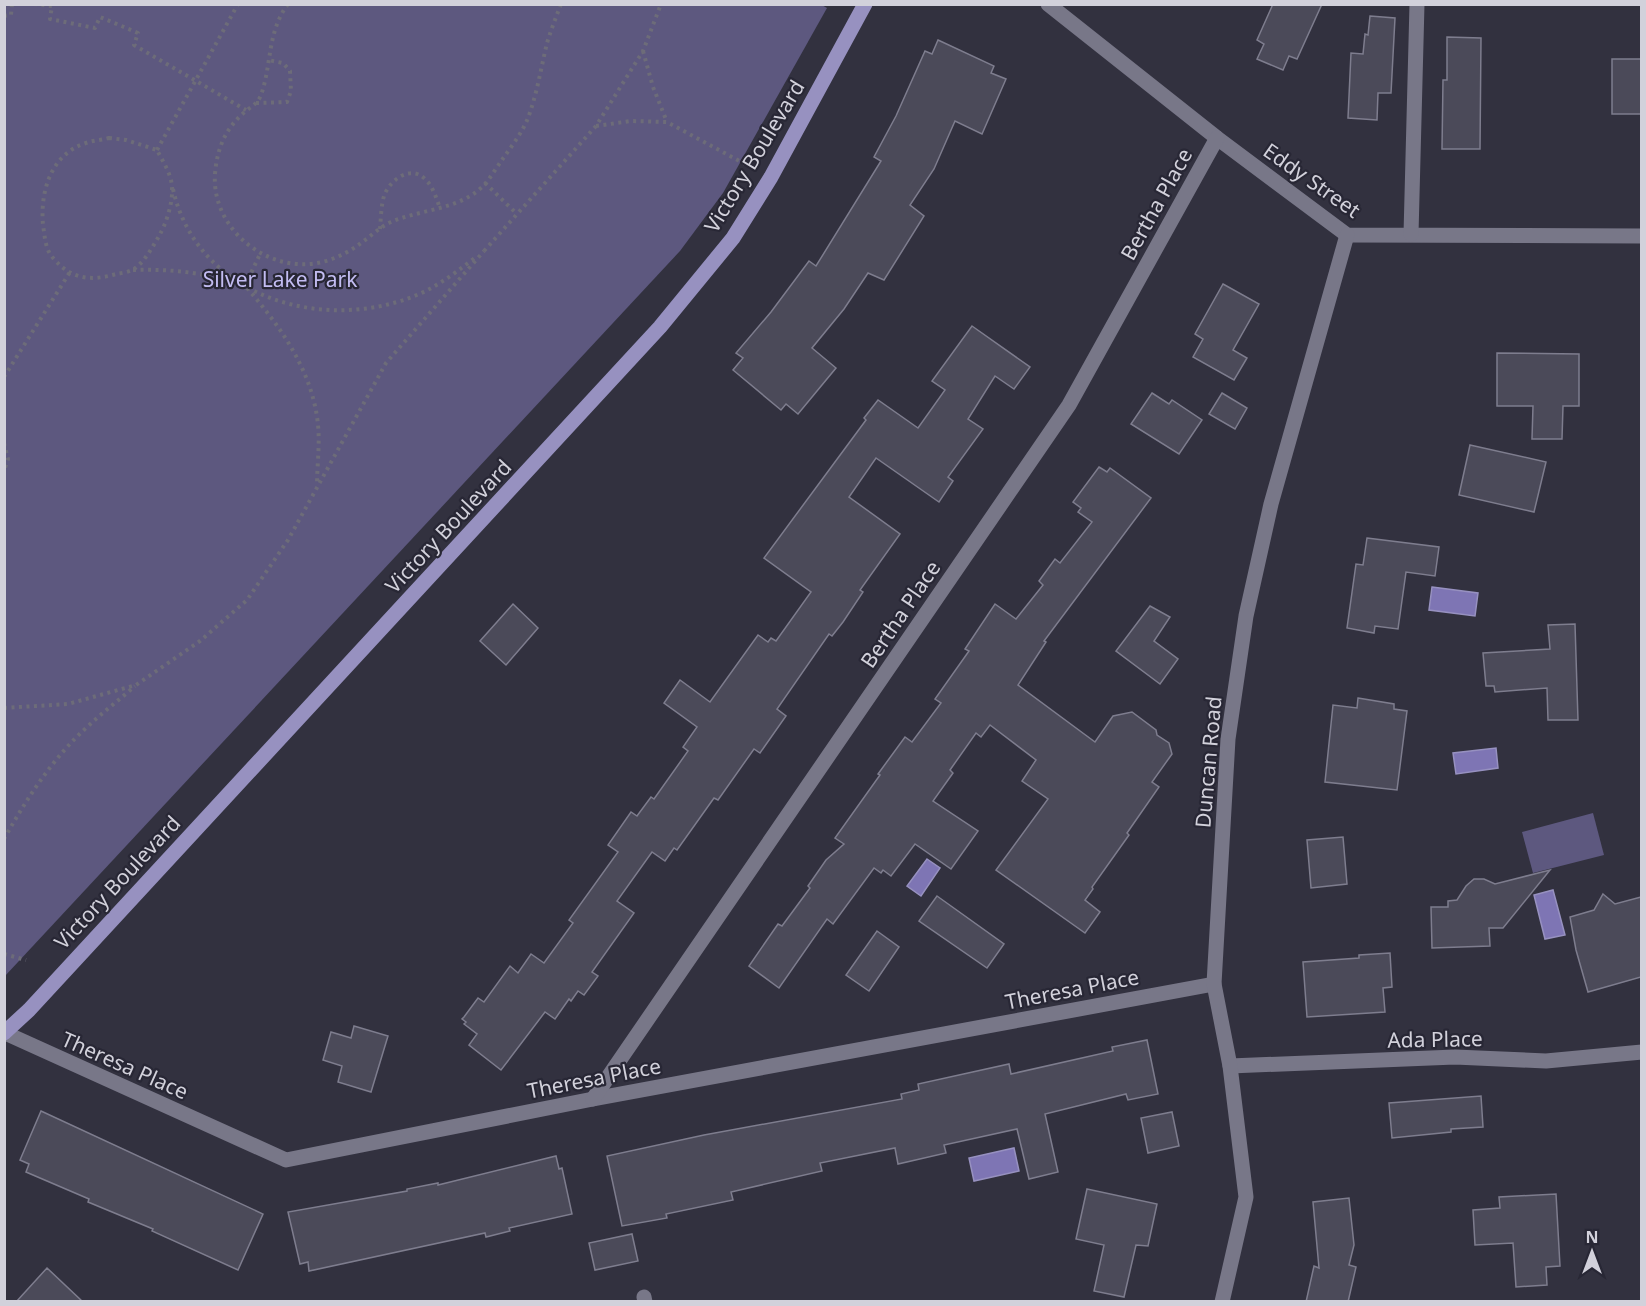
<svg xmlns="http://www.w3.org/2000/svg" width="1646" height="1306" viewBox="0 0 1646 1306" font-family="'Noto Sans',sans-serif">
<rect width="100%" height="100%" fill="#32313f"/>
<g fill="#5d587f">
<path d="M820,4L827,8L723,193L680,251L5,976V5Z"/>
<path d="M1593,813L1604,855L1533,873L1522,832Z"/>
</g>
<g fill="#7e75b4" stroke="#9791c0" stroke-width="1.5">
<path d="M1432,587L1478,593L1475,616L1429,610Z"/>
<path d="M1496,748L1498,768L1456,774L1453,753Z"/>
<path d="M927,859L940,868L921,896L907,886Z"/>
<path d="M1553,890L1565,935L1545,939L1534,895Z"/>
<path d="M1014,1148L1019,1171L974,1181L969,1158Z"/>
</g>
<g fill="#4b4a59" stroke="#7e7d8e" stroke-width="1.5">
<path d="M1273,4H1322L1297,59L1289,56L1283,70L1257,59L1264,44L1257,40Z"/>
<path d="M1370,16L1395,18L1391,93H1378L1377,120L1348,118L1351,53L1363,54L1365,34L1368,35Z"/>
<path d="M1447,37L1481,38L1480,149H1442L1443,80H1447Z"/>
<path d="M938,40L994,66L991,73L1006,79L982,134L955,121L934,169L910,205L924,216L884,280L868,273L844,309L812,348L836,368L798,414L786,404L781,410L733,370L743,358L736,353L771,312L809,261L816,266L881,161L874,157L896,116L925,51L932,54Z"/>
<rect x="1612" y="59" width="29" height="55"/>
<path d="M1223,284L1259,304L1233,350L1247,358L1234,380L1193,357L1203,339L1195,334Z"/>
<path d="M972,326L1030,367L1014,389L995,376L968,419L983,429L948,477L953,481L939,502L876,458L849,497L900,534L860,590L863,592L843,622L832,636L829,634L777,709L786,716L760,753L754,749L718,800L714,798L677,850L674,848L665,861L652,852L617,901L634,913L592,972L598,976L584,995L578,991L571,1001L569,999L555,1019L545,1012L501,1070L469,1045L477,1034L464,1024L466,1022L462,1019L464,1017L478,998L484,1002L510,966L518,973L531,954L544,963L573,923L569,920L618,852L608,845L631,812L637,816L651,797L654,799L688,751L683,747L697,727L664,703L680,680L710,702L758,635L768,642L771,638L776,641L811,592L764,558L866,420L864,418L878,400L918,428L945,390L932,381Z"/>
<path d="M1497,353L1579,354V406H1563L1562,439H1532L1533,406H1497Z"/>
<path d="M1152,393L1169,404L1172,400L1202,420L1179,454L1131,424Z"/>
<path d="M1222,393L1247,408L1235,429L1209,414Z"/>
<path d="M1470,445L1546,462L1534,512L1459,495Z"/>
<path d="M1099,467L1107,472L1110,468L1151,498L1044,641L1046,642L1018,685L1095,742L1113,716L1132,712L1156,730L1157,735L1169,743L1172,754L1152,782L1159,787L1127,833L1129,835L1092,887L1093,889L1085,900L1100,912L1085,933L996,870L1048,799L1022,781L1036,760L990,725L981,737L976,733L950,770L953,773L933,801L978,831L951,869L915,844L891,876L883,870L881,873L874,868L833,924L827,919L779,988L749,966L778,924L782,926L810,888L808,886L826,860L844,844L835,838L880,775L878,774L905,737L912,742L941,703L935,699L969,651L965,649L995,604L1016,619L1043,585L1039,581L1055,559L1060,563L1092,522L1078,512L1081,508L1073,502Z"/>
<path d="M1367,538L1439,547L1435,576L1406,572L1398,629L1375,626L1374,633L1347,628L1356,564L1363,565Z"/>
<path d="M513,604L538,628L506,665L480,641Z"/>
<path d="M1150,606L1170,617L1154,641L1178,659L1160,684L1116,651Z"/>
<path d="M1575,624L1578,720H1548L1547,688L1495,692L1494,686H1486L1483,653L1550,649L1548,625Z"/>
<path d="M1358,698L1394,704V709L1407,711L1397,790L1325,782L1333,705L1357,708Z"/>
<path d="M1343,837L1347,884L1311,888L1307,840Z"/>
<path d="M1550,870L1503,928H1489L1490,946L1432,948L1431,907H1448V901L1457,900L1466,886L1474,879H1484L1495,884Z"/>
<path d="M1603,894L1615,904L1641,897V977L1588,992L1576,950L1570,917L1594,910Z"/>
<path d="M937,896L1004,944L987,968L919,921Z"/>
<path d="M877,931L899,947L869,991L846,975Z"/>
<path d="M1390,953L1392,987L1383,988L1385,1012L1307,1017L1303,962L1359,958V955Z"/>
<path d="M354,1026L388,1036L371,1092L338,1082L342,1066L323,1060L331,1032L351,1038Z"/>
<path d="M1147,1040L1158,1094L1128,1100L1126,1094L1045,1114L1058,1172L1029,1179L1017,1129L944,1145L946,1153L898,1164L895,1148L820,1163L822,1171L731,1192L733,1200L666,1214L667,1218L622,1226L607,1156L704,1135L902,1099L901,1094L919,1090L918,1084L1009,1064L1011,1074L1113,1051L1112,1047Z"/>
<path d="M1481,1096L1483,1127L1451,1129V1132L1392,1138L1389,1103Z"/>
<path d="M41,1111L263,1214L238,1270L152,1231L153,1229L88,1202L89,1199L26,1172L29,1164L20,1160Z"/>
<path d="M1172,1112L1179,1146L1148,1153L1141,1118Z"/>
<path d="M556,1156L559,1169L562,1168L572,1214L509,1228L510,1231L486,1237L485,1233L309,1271L308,1262L300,1264L288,1212L407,1191V1189L438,1183V1185Z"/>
<path d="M1087,1189L1157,1204L1148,1246L1136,1245L1124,1297L1094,1291L1104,1245L1076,1239Z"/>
<path d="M1556,1194L1560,1266L1546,1267L1547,1285L1516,1287L1513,1243L1475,1245L1473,1210L1500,1208L1499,1197Z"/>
<path d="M1349,1198L1354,1245L1349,1265L1356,1267L1348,1302H1306L1314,1266L1319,1268L1313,1202Z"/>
<path d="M632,1234L638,1261L595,1270L589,1243Z"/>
<path d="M47,1268L83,1302H16Z"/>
</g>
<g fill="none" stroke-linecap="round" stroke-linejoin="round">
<g stroke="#6d6c79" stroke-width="4" stroke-dasharray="3 4.5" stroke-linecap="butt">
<path d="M34,4L52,6L50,19L95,28L100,17L138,33L134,45L246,110"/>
<path d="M288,4C267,32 272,64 261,95C258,103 252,106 246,111C226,127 217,148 215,174C211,232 274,279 329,260C341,256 352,250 361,243C371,236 380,227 391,222C421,209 459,210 483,186C490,179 496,168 502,160C511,147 522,133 528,118C537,94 541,68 547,43C551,30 556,17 561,4"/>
<path d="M4,16L11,15L12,4"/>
<path d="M643,51L653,87L667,122"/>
<path d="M256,103L287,102L291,91L290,71L283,63L268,60"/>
<path d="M596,126L631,121L667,122L745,164"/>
<path d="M109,138L126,140L157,150C163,162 172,175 172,188C173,203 166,224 159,236C152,248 145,261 134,269C129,272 122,273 116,274C92,281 72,280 54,259C45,250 45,237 43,225C40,191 51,154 86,143C94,140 102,140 109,138Z"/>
<path d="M157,150L238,4"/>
<path d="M485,183L517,214"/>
<path d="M173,189C195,289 305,329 397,302C429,293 450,277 476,257"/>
<path d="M380,229C381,218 381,206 384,196C389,181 410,164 425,179C433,186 436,198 440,208"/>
<path d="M484,251L596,126L643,51L661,4"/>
<path d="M133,270C170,269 205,272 241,285"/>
<path d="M245,286L260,254"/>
<path d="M247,288C281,327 313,372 318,425C320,445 317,466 317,485"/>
<path d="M4,377L70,272"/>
<path d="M4,443L8,459L4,471"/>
<path d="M4,708L68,704L136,685L200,641L247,600L288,540L386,363L484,251"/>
<path d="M4,839C26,800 52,759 86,728C102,713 119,700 135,686"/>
<path d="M4,954L26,960"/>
</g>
<g stroke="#787788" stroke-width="15">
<path d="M1048,4L1217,138L1347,235L1642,236"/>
<path d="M1411,234L1417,4"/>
<path d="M5,1033L286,1160L593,1099L1214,984"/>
<path d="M1230,1066L1455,1057L1546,1061L1642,1052"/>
<path d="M593,1099L1069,405L1217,138"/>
<path d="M644,1297L645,1302"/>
<path d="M1222,1302L1246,1197L1230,1066L1214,984L1228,739L1246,616L1271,504L1347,235"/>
</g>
<path stroke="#9791c0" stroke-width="15" d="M4,1033L29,1010L660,327L733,238L771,177L865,4"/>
</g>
<g text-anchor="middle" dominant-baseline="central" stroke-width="4.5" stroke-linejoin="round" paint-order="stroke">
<g font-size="21" fill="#d2d1db" stroke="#282735">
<text transform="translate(754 156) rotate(-59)">Victory Boulevard</text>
<text transform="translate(1312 180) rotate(35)">Eddy Street</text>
<text transform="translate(1156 204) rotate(-61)">Bertha Place</text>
<text transform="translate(448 526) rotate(-47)">Victory Boulevard</text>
<text transform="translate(900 614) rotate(-56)">Bertha Place</text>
<text transform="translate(1208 762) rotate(-85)">Duncan Road</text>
<text transform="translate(117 882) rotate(-47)">Victory Boulevard</text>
<text transform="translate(1072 989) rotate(-11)">Theresa Place</text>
<text transform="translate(1435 1039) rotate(-1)">Ada Place</text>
<text transform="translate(125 1065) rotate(24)">Theresa Place</text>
<text transform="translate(594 1078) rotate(-11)">Theresa Place</text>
</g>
<g font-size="21" fill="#c3bdf2" stroke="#282735">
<text x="280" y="279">Silver Lake Park</text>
</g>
</g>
<rect width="1646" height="1306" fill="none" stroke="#d2d1db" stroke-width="12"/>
<g transform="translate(1592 1252)" stroke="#282735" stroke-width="4.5" paint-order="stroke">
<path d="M0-4.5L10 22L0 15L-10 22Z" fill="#d2d1db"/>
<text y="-9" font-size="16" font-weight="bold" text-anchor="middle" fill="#d2d1db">N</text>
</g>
</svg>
